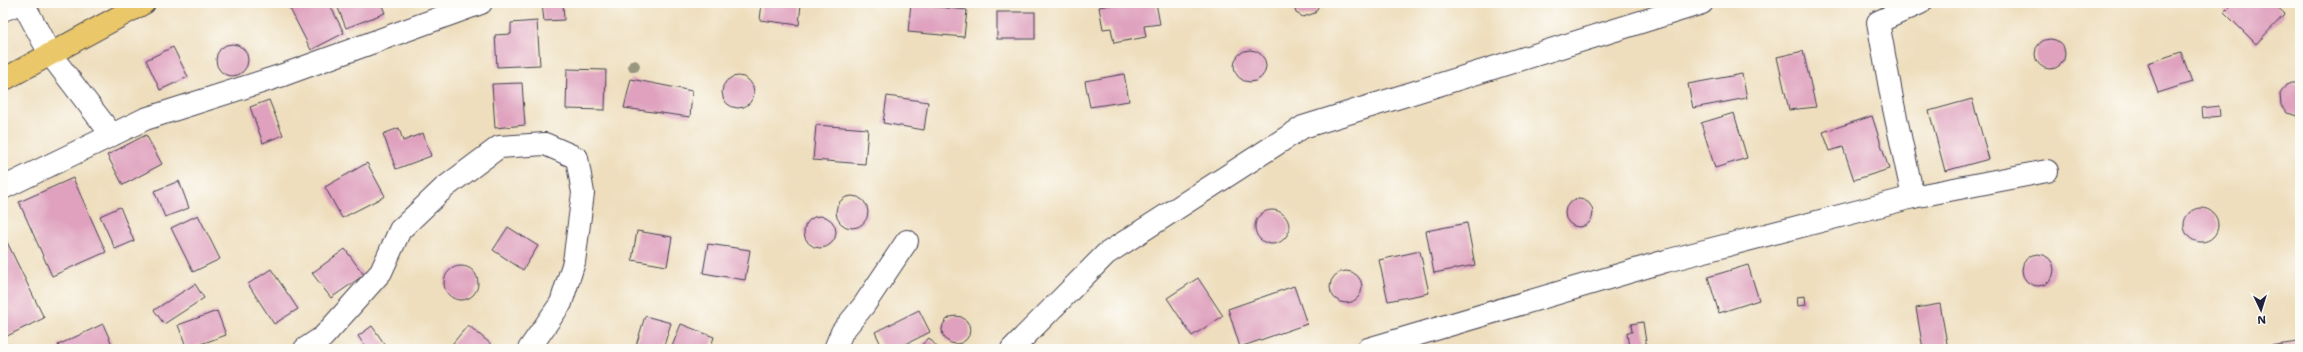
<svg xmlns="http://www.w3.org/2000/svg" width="2303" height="352" viewBox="0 0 2303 352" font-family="'Shantell Sans',sans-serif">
<rect width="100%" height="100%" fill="#fdfcf7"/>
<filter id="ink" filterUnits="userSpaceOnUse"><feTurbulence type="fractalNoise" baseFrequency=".025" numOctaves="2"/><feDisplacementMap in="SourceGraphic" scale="8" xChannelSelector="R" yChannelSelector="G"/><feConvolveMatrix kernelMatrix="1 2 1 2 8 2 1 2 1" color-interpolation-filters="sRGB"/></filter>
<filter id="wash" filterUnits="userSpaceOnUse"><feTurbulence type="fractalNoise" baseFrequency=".012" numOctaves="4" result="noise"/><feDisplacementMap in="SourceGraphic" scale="16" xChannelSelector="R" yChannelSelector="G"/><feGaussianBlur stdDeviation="0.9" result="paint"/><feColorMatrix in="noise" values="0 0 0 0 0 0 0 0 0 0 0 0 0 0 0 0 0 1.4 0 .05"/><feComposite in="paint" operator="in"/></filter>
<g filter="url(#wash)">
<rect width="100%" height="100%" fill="#eedebd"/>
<g id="blocks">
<g fill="#dfa1be">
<path d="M287,3H329L344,33L311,50Z"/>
<path d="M336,3H381L385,13L346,28Z"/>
<path d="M542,3H563L564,20L544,21Z"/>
<path d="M762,3H801L799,25L760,20Z"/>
<path d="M911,3H928V6L967,10L964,37L908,32Z"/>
<path d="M1122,3H1156L1160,24L1144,26L1146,37L1114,43L1111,28L1103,29L1099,7Z"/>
<path d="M1293,3H1319V5L1315,13L1303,17L1296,13Z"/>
<path d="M2233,3H2243L2247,7L2251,3H2273L2285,14L2256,44L2224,12Z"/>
<rect x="997" y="12" width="38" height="27"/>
<path d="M537,21L540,65L497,67L495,35L511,34V23Z"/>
<circle cx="2050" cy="54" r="15"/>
<circle cx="232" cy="60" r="16"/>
<path d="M173,47L188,77L160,90L146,60Z"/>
<circle cx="1250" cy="66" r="16"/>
<path d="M1803,51L1816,107L1789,110L1777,57Z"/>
<path d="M2181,52L2192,82L2158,93L2148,63Z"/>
<path d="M567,69L606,70L605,110L566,109Z"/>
<path d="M1124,74L1129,101L1090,107L1085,81Z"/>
<path d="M1742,74L1747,98L1693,108L1688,84Z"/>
<circle cx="738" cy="92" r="16"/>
<path d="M631,79L692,91L690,117L624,108Z"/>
<path d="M522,83L525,125L495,128L492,84Z"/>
<path d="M2291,83H2300L2299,116L2287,113L2281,105L2280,94L2286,85Z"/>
<path d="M887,96L928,102L924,130L883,123Z"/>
<path d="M1972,99L1989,159L1945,171L1929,111Z"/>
<path d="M269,100L283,135L263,143L250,107Z"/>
<path d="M2219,106L2220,116L2203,118L2202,108Z"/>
<path d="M1734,113L1747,158L1715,168L1701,123Z"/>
<path d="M1872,116L1889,169L1854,180L1843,147L1830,151L1823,132Z"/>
<path d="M816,125L868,129L865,164L813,160Z"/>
<path d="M399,128L403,141L423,133L431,156L396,169L383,134Z"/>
<path d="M146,135L162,164L123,185L107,155Z"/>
<path d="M367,163L385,196L342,218L325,187Z"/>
<path d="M73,178L106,252L52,276L19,202Z"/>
<path d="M179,181L189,208L165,217L154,191Z"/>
<circle cx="852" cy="212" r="16"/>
<circle cx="1579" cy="213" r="14"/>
<path d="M120,207L134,241L115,249L100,216Z"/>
<circle cx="2201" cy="225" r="17"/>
<circle cx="1272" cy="227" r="17"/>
<path d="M198,215L220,259L193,272L171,228Z"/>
<circle cx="820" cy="232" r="16"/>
<path d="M1467,223L1475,265L1434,273L1426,231Z"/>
<path d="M508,227L538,246L523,270L493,250Z"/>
<path d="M637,231L672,237L667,266L632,260Z"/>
<path d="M5,238L44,318L3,338V239Z"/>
<path d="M708,244L750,250L745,280L703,273Z"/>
<path d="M345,249L364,275L331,298L312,273Z"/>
<path d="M1420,251L1429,293L1388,301L1379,260Z"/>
<circle cx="2038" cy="270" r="16"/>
<path d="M1748,265L1759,300L1719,313L1708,277Z"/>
<circle cx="461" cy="283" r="17"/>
<path d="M271,269L298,309L274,324L248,284Z"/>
<circle cx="1346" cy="287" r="16"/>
<path d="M1198,278L1223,316L1192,336L1167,298Z"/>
<path d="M195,284L204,298L164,324L154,310Z"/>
<path d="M1294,286L1307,324L1240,347L1228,309Z"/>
<path d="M1805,296L1806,305L1798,306L1797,297Z"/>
<path d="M1940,304L1948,349H1923L1916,308Z"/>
<path d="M919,310L930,332L896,349H883L875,332Z"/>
<path d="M217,311L226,335L187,349L178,325Z"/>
<circle cx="956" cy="330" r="14"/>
<path d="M645,316L671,323L663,349H635Z"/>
<path d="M1643,322L1647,349H1629L1627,332H1632L1631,324Z"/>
<path d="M103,324L114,349H60L58,345Z"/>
<path d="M681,324L714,337L710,349H671Z"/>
<path d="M468,325L491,344L487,349H448Z"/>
<path d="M372,326L388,349H367L358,336Z"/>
<path d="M929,338L939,349H917Z"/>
<path d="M2298,342L2299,349H2270L2269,346Z"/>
</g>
</g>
</g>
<g filter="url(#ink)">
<use href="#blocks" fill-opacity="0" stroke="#413e4e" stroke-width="1"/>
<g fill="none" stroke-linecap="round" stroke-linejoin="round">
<g stroke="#413e4e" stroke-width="24">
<g id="minor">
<path d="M23,3L50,54L112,135L145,119L283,75L481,3"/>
<path d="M3,10L20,3"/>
<path d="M3,188L112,135"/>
<path d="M1913,197L1893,104L1878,22L1920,3"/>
<path d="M305,349L323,337L381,272L400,230L444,188L499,147L545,144L577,158L583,193L574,262L561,303L529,349"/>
<path d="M835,349L842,332L864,305L907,241"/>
<path d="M1012,349L1106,254L1303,127L1702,3"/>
<path d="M1368,349L1666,261L1913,197L2047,171"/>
</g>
</g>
<g stroke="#413e4e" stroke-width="24">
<path id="major" d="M3,80L144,3"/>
</g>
<use href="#minor" stroke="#fff" stroke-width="22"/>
<use href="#major" stroke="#eac769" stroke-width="22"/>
</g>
<circle fill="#98967f" cx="634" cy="66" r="6"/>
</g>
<rect width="2303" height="352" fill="none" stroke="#fdfcf7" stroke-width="16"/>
<g transform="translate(2261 310) rotate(176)" stroke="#fdfcf7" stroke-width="3" paint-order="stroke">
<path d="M0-3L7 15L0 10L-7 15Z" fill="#22223b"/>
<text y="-6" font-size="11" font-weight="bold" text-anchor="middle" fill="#22223b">N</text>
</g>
</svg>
